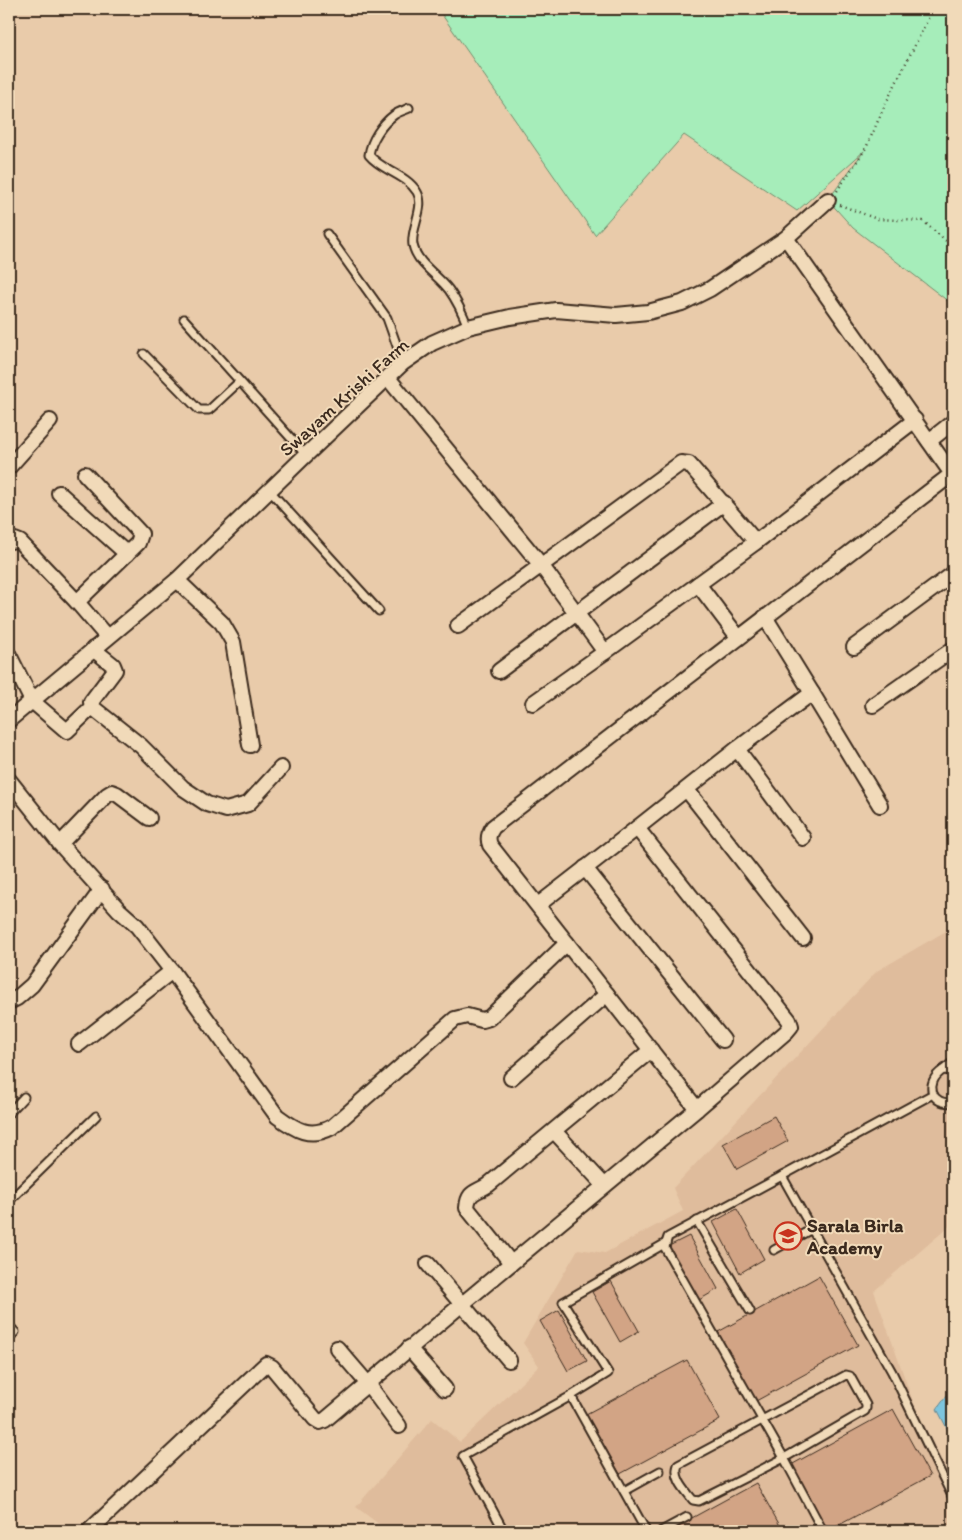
<svg xmlns="http://www.w3.org/2000/svg" width="962" height="1540" viewBox="0 0 962 1540" font-family="Itim,sans-serif">
<rect width="100%" height="100%" fill="#e9cbaa"/>
<filter id="ink" filterUnits="userSpaceOnUse"><feTurbulence type="fractalNoise" baseFrequency=".02" numOctaves="2"/><feDisplacementMap in="SourceGraphic" scale="10" xChannelSelector="R" yChannelSelector="G"/><feConvolveMatrix kernelMatrix="1 2 1 2 8 2 1 2 1" color-interpolation-filters="sRGB"/></filter>
<g filter="url(#ink)">
<path fill="#dfbc9c" d="M953,927V1223L874,1291L953,1515V1531H388L356,1507L432,1419L460,1442L539,1366L523,1343L578,1249L605,1253L683,1211L673,1188L877,971Z"/>
<path fill="#a6edba" stroke="#708c6c" d="M438,9H953V305L853,228L828,200L864,151L797,211L684,135L595,235Z"/>
<path fill="#7dc5de" stroke="#638791" d="M953,1387V1440L937,1409Z"/>
<g fill="#d2a485" stroke="#3b2a1e">
<path d="M9,178L15,184L9,191Z"/>
<path d="M774,1116L788,1141L737,1169L723,1144Z"/>
<path d="M737,1209L764,1259L740,1273L713,1222Z"/>
<path d="M689,1236L718,1289L699,1300L669,1246Z"/>
<path d="M819,1276L858,1345L756,1401L718,1332Z"/>
<path d="M611,1281L639,1331L620,1342L592,1292Z"/>
<path d="M559,1310L587,1361L568,1371L540,1321Z"/>
<path d="M687,1360L720,1420L620,1474L586,1414Z"/>
<path d="M893,1409L930,1476L828,1531L791,1465Z"/>
<path d="M756,1483L783,1531H668Z"/>
</g>
<g fill="none" stroke-linecap="round" stroke-linejoin="round">
<g stroke="#3b2a1e" stroke-width="11">
<g id="service">
<path d="M409,108C405,110 398,112 394,115C382,124 371,140 369,155C382,171 406,174 417,192C426,207 410,229 413,245C417,264 438,275 449,290C457,301 463,314 468,327"/>
<path d="M327,234L387,318L403,363"/>
<path d="M184,319L306,455"/>
<path d="M144,354L199,410H209L239,382"/>
<path d="M270,491L379,611"/>
<path d="M943,1070L953,1062"/>
<path d="M953,1071L943,1070C923,1083 932,1107 953,1102"/>
<path d="M9,1113L24,1097"/>
<path d="M782,1176L933,1094"/>
<path d="M9,1201L96,1116"/>
<path d="M697,1221L750,1311"/>
<path d="M774,1250L812,1229"/>
<path d="M9,1326L15,1332L9,1338"/>
<path d="M846,1375L850,1376L866,1405V1408L865,1411L784,1458L699,1501L693,1500C685,1490 673,1478 678,1465Z"/>
<path d="M571,1396L646,1531"/>
<path d="M624,1491L660,1471"/>
<path d="M504,1531L463,1456L571,1396L608,1373L563,1302L666,1243"/>
<path d="M661,1531L687,1517"/>
<path d="M823,1531L784,1458L665,1248L666,1243L668,1237L782,1176L892,1372L953,1498"/>
</g>
</g>
<g stroke="#3b2a1e" stroke-width="18">
<g id="minor">
<path d="M388,378L541,565L605,652L756,542L915,420"/>
<path d="M929,441L953,422"/>
<path d="M9,467L50,421"/>
<path d="M59,493L127,554"/>
<path d="M9,541L15,540L20,542L77,602L107,637"/>
<path d="M177,580L222,623L233,642L250,745"/>
<path d="M698,584L738,637"/>
<path d="M77,602L138,543L141,534L85,474"/>
<path d="M458,626L681,463L689,464L756,542"/>
<path d="M854,647L953,574"/>
<path d="M93,649L113,665L115,670L91,702L92,707L141,746L183,788L207,804L226,810L248,804L281,768"/>
<path d="M9,655L32,701L67,731L92,707"/>
<path d="M499,671L724,503"/>
<path d="M812,693L880,805"/>
<path d="M533,703L605,652"/>
<path d="M873,705L953,649"/>
<path d="M9,720L177,580L306,455L403,363L432,343L468,327L510,317L556,310L616,315L648,312L682,303L710,289L786,238L828,200"/>
<path d="M737,749L803,838"/>
<path d="M9,780L60,844L119,910L137,926L172,971L277,1116C296,1130 310,1139 332,1127L455,1019L467,1016L482,1020L489,1018L567,943"/>
<path d="M687,790L803,938"/>
<path d="M60,844L107,795L112,792L117,794L149,818"/>
<path d="M585,868L723,1040"/>
<path d="M538,905L637,828"/>
<path d="M9,1002L17,998L32,985L102,889"/>
<path d="M79,1044L172,971"/>
<path d="M511,1078L607,994"/>
<path d="M697,1109L786,1032L791,1026L789,1020L637,828L737,749L812,693L765,617"/>
<path d="M554,1131L604,1185"/>
<path d="M511,1263L467,1208C468,1191 476,1193 488,1185L651,1050"/>
<path d="M428,1264L509,1360"/>
<path d="M337,1348L368,1384L399,1426"/>
<path d="M409,1348L445,1389"/>
<path d="M89,1531L266,1364L272,1367L315,1419L320,1422L325,1420L461,1305L697,1109L490,845C487,838 489,833 493,827L952,474L786,238"/>
</g>
</g>
<g stroke="#3b2a1e" stroke-width="2.5" stroke-dasharray="1 4" stroke-linecap="butt">
<path d="M837,191L866,148L885,105L933,9"/>
<path d="M840,205L877,219L923,221L953,247"/>
</g>
<use href="#service" stroke="#f1dab9" stroke-width="7"/>
<use href="#minor" stroke="#f1dab9" stroke-width="14"/>
</g>
</g>
<defs>
<g id="school-ring" transform="scale(1.4375)"><circle r="9.5" fill="#f1dab9" stroke="#c8321e" stroke-width="1.5"/><path d="M0-5L7-2L0 1L-7-2ZM-4 1L0 2.5L4 1V4Q0 6-4 4Z" fill="#c8321e"/></g>
</defs>
<g fill-rule="evenodd">
<use href="#school-ring" x="788" y="1236"/>
</g>
<g text-anchor="middle" dominant-baseline="central" stroke-width="4" stroke-linejoin="round" paint-order="stroke">
<g font-size="19" fill="#3b2a1e" stroke="#f1dab9">
<text transform="translate(344 397) rotate(-42)">Swayam Krishi Farm</text>
</g>
<g font-size="19" font-weight="bold" fill="#3b2a1e" stroke="#f1dab9" text-anchor="start">
<text x="807" y="1225">Sarala Birla<tspan x="807" dy="22">Academy</tspan></text>
</g>
</g>
<rect width="962" height="1540" fill="none" stroke="#f1dab9" stroke-width="30"/>
<rect x="15" y="15" width="932" height="1510" fill="none" stroke="#3b2a1e" stroke-width="2" filter="url(#ink)"/>
</svg>
